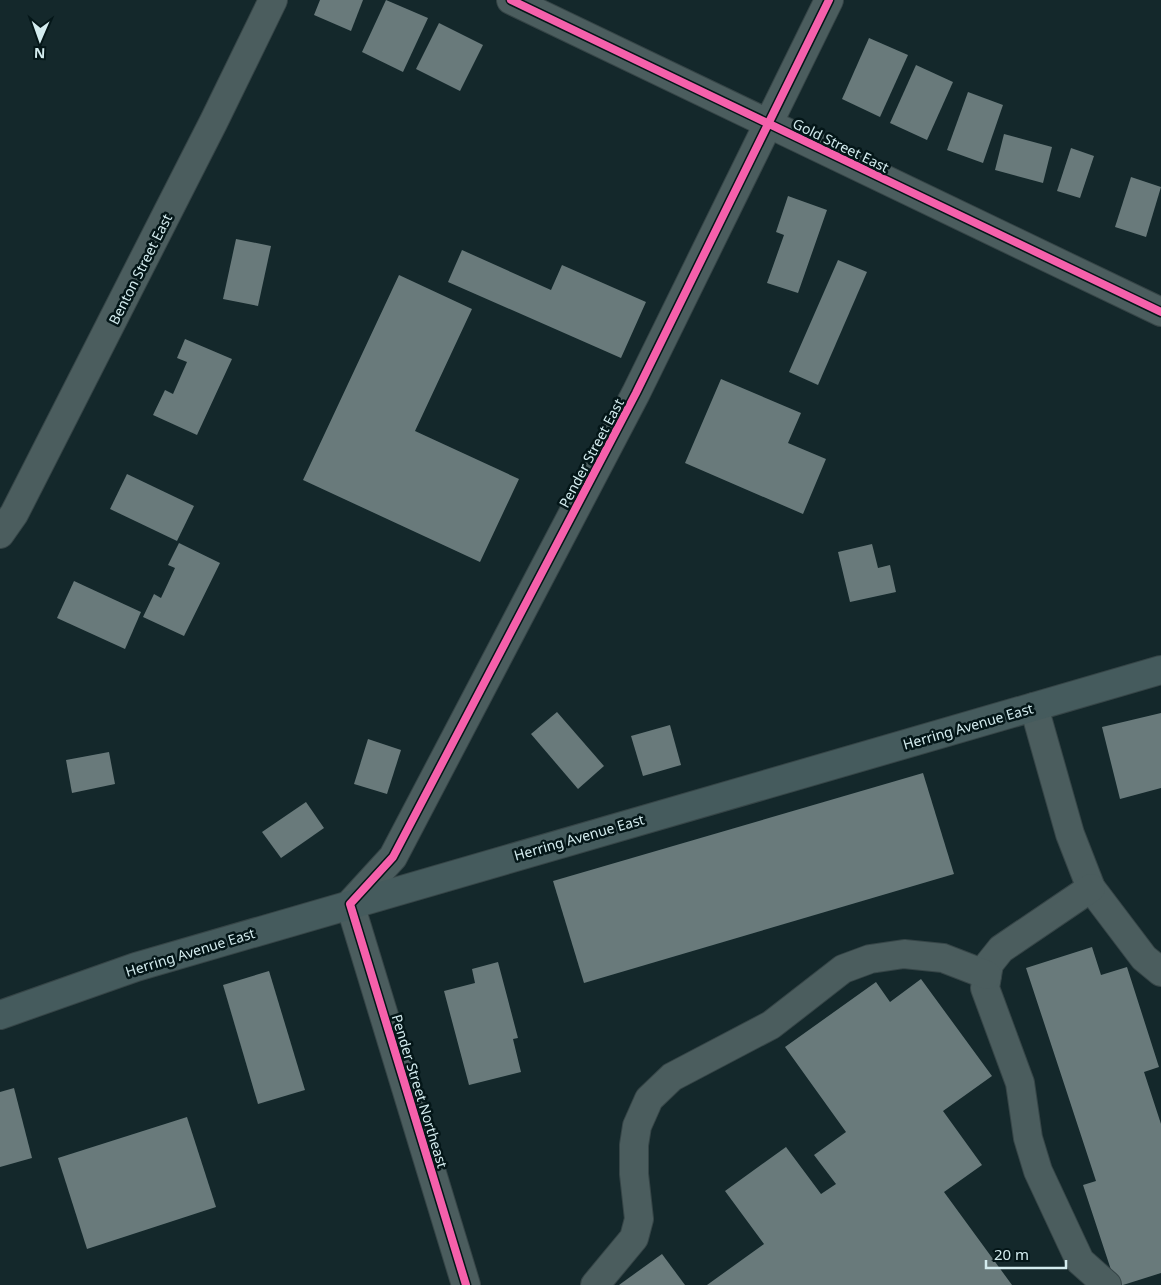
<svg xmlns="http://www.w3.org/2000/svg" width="1161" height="1285" viewBox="0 0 1161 1285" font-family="'Noto Sans',sans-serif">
<rect width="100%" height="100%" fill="#14282b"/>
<g fill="#697a7b">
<path d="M320,0H363L351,31L314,15Z"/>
<path d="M386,0L428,18L403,72L362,52Z"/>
<path d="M439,23L483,45L460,91L416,69Z"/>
<path d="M869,38L908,55L880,117L842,99Z"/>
<path d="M916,65L953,82L927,140L890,123Z"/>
<path d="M968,92L1003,105L983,163L947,150Z"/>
<path d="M1004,134L1052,147L1043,183L995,170Z"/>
<path d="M1071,148L1094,156L1080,198L1057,191Z"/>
<path d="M1131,177L1161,187L1146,237L1115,227Z"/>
<path d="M788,196L827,210L798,293L767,283L784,235L776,232Z"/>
<path d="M236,239L271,246L258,306L223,299Z"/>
<path d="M462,250L551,290L562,265L646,302L621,358L448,282Z"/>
<path d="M838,260L867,272L818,385L789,372Z"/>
<path d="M399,275L472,309L415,431L519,479L480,562L303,480Z"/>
<path d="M185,339L232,359L197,435L153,415L165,390L173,394L187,362L177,358Z"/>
<path d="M721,379L801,413L788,443L826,459L803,514L685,463Z"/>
<path d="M127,474L194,506L177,541L110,509Z"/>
<path d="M179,543L220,563L184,636L143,617L154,594L161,598L175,568L168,565Z"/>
<path d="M872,544L878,568L890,565L896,592L850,602L838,552Z"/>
<path d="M74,581L141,612L125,649L57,618Z"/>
<path d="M557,712L604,766L578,789L531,734Z"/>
<path d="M1161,713V788L1120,799L1102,727Z"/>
<path d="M670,725L681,765L643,776L631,736Z"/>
<path d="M368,739L401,750L387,794L354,784Z"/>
<path d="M109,752L115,784L72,793L66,760Z"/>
<path d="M923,773L954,874L584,983L553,881Z"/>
<path d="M306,802L324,828L281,858L262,832Z"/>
<path d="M1092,947L1101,975L1127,967L1159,1067L1144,1072L1161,1124V1273L1123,1285H1116L1083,1185L1096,1181L1026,968Z"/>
<path d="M498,962L518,1038L513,1039L521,1072L469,1085L444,991L475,983L472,969Z"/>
<path d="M269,971L305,1090L258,1104L223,985Z"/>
<path d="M921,979L992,1076L943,1111L982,1165L944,1192L1012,1285H707L764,1244L725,1191L786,1147L821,1194L836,1184L814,1155L846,1132L785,1047L876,982L890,1002Z"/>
<path d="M14,1088L32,1158L0,1167V1092Z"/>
<path d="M187,1117L216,1207L87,1249L58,1158Z"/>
<path d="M662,1254L685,1285H619Z"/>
</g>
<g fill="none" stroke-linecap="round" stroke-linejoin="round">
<g stroke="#364547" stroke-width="30">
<g id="minor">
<path d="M511,0L1161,312"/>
<path d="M0,534L14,514L214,121L273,0"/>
<path d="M1034,707L1070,834L1091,888L1144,958L1161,972"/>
<path d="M1091,888L1001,949L989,964L985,988L1020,1083L1028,1138L1038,1171L1080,1261L1107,1285"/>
<path d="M466,1285L350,904L393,857L636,393L829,0"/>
<path d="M595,1285L634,1238L639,1219L634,1174V1145L637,1126L649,1099L672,1077L771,1025L843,969L870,959L904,954L943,958L987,975"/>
</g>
</g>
<g stroke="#364547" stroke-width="30">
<path id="major" d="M0,1015L136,967L1161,670"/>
</g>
<use href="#minor" stroke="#4b5d5e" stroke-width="28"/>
<use href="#major" stroke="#455b5d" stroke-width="28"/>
<g stroke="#041618" stroke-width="11">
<g id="cycleway">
<path d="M511,0L1161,312"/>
<path d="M466,1285L350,904L393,857L636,393L829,0"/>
</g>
</g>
<use href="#cycleway" stroke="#f560ab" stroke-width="8"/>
</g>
<g text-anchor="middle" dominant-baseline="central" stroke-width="5" stroke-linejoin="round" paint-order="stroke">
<g font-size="14" fill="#d4ecef" stroke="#041618">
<text transform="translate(841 145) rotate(26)">Gold Street East</text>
<text transform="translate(140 269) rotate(-63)">Benton Street East</text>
<text transform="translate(591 453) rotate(-62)">Pender Street East</text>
<text transform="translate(968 726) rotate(-16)">Herring Avenue East</text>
<text transform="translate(579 837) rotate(-16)">Herring Avenue East</text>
<text transform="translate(190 952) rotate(-17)">Herring Avenue East</text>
<text transform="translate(420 1091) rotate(73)">Pender Street Northeast</text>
</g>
</g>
<g transform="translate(40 40) rotate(182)" stroke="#041618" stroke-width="4" paint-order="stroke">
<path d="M0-4L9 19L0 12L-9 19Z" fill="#d4ecef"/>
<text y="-8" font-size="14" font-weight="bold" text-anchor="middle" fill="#d4ecef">N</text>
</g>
<path d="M986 1260v8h80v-8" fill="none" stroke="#d4ecef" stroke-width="2.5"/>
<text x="994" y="1260" font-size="15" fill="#d4ecef" stroke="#041618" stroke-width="4" paint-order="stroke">20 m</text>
</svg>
